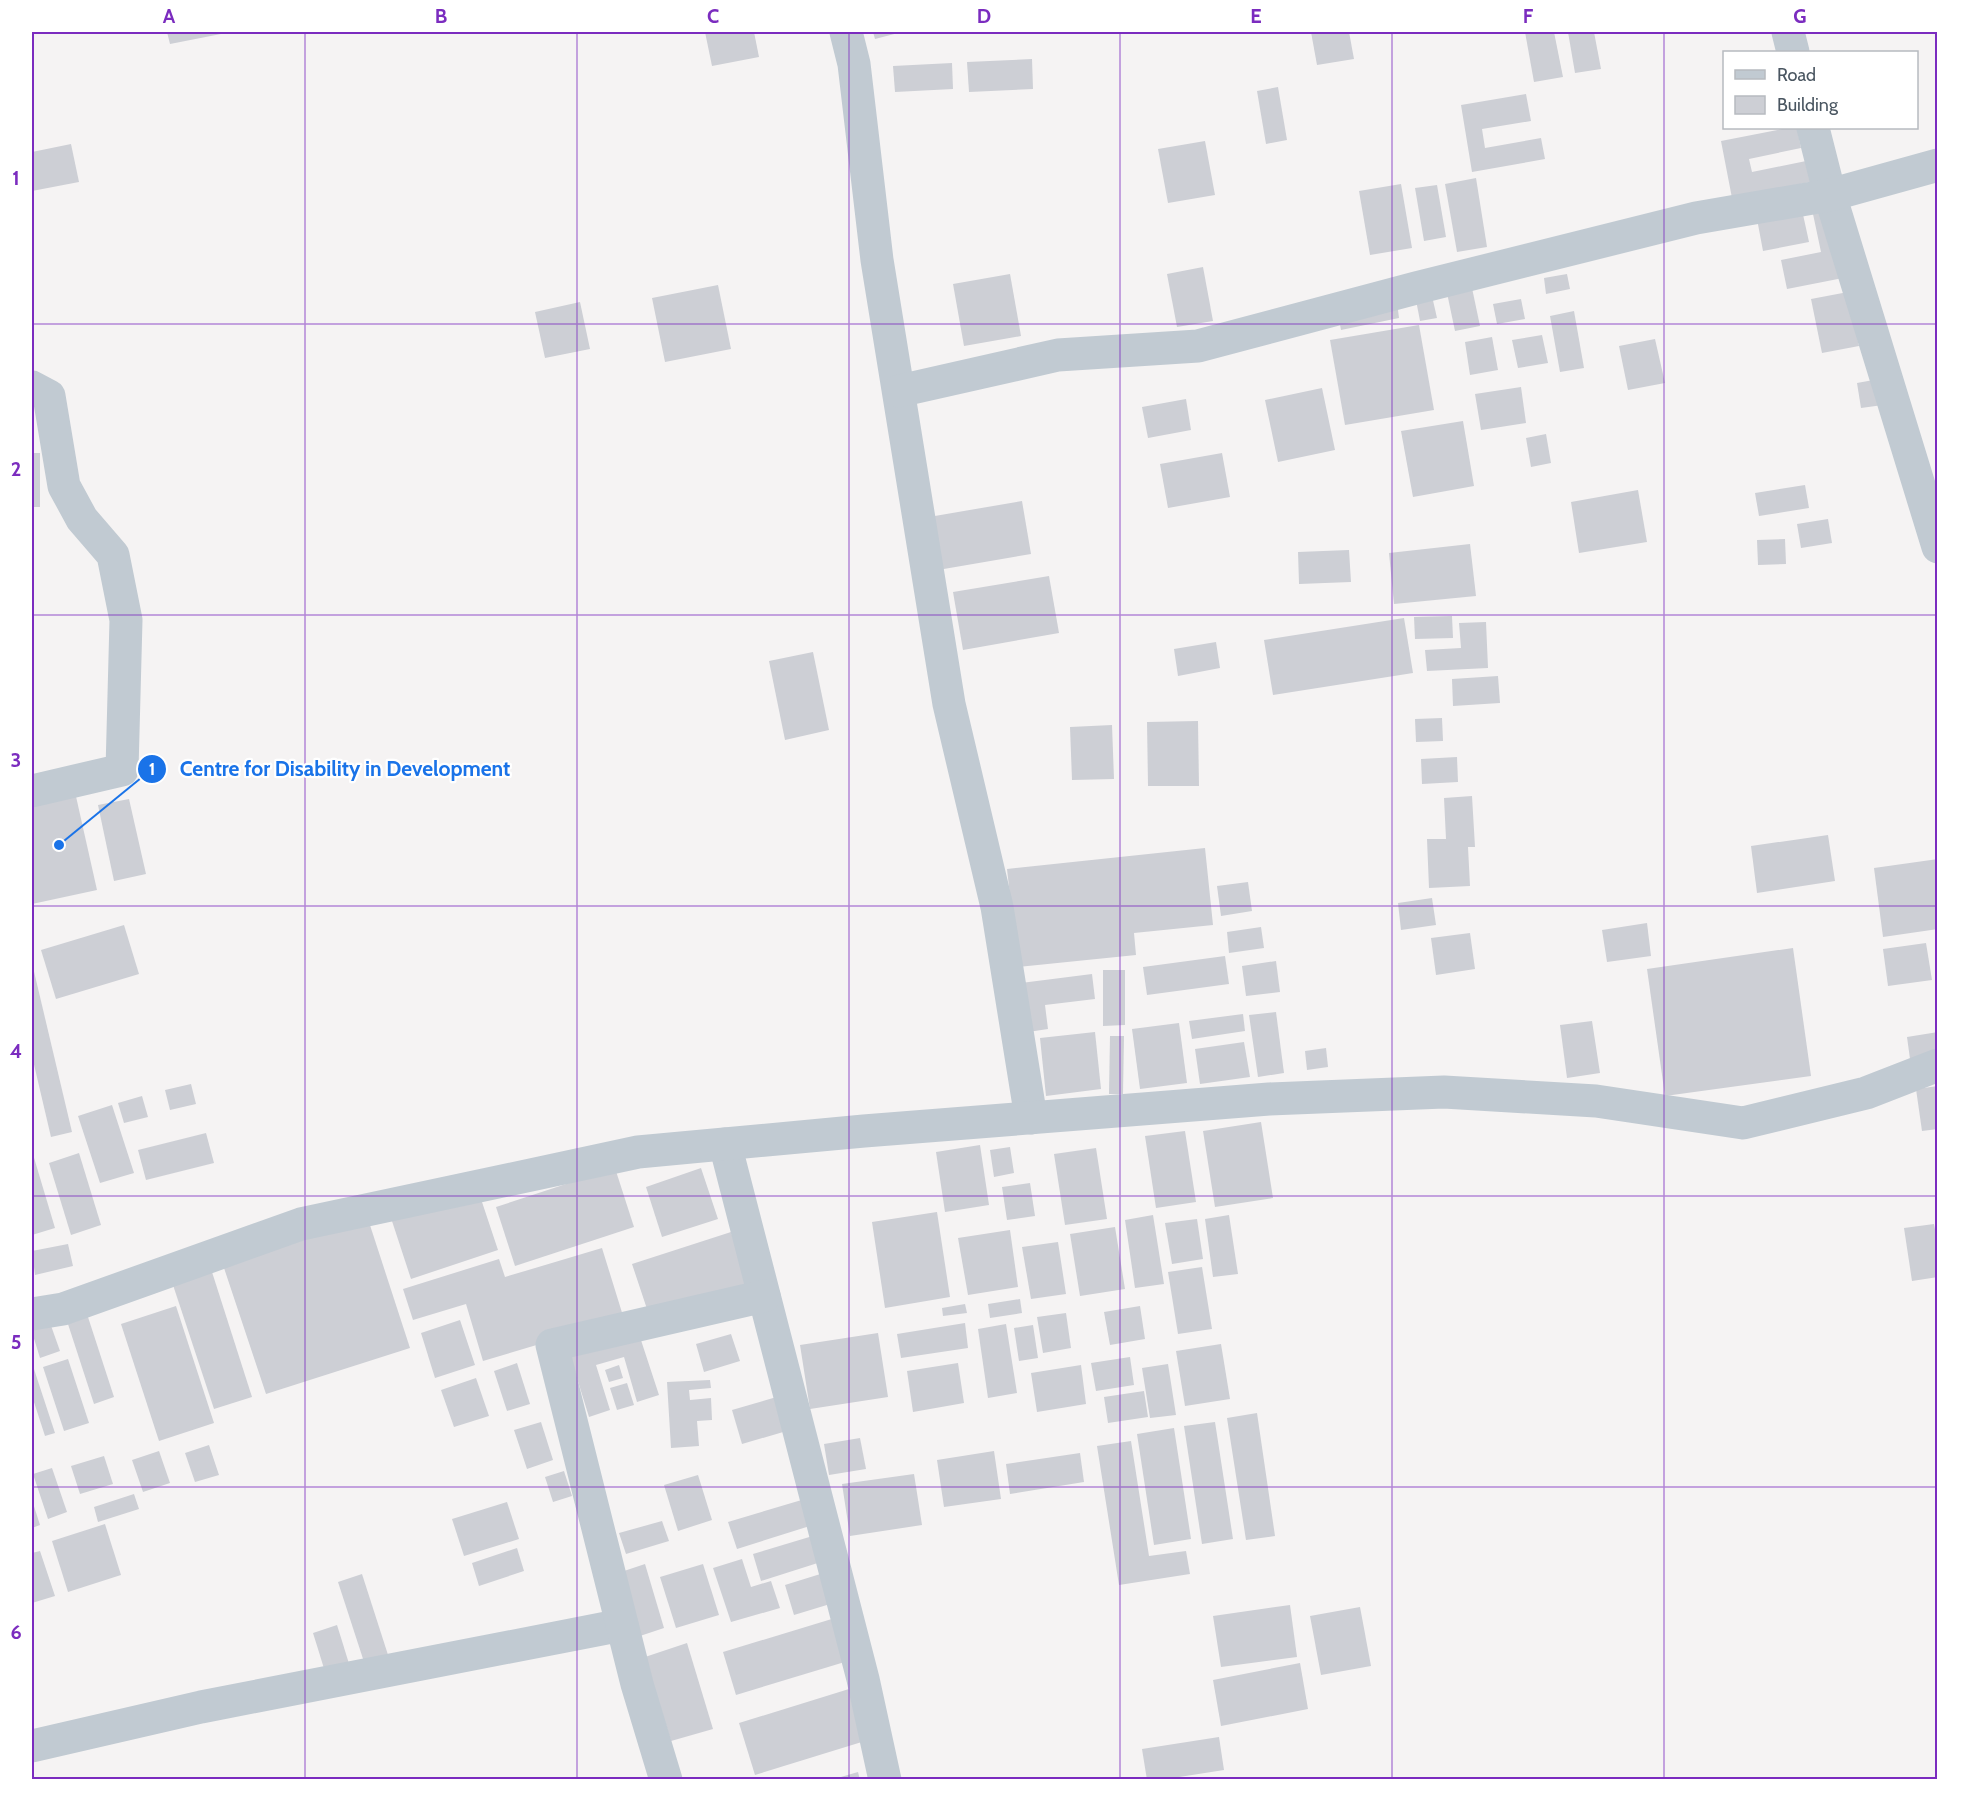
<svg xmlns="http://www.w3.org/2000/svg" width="1969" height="1811" viewBox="0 0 1969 1811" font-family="Cabin,sans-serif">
<rect width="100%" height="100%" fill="#f5f3f3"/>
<g fill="#cdcfd5">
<path d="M167,32H226V33L170,44Z"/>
<path d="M705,32H754L759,57L712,66Z"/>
<path d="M873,32H902L875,39Z"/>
<path d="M1311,32H1349L1354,59L1317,65Z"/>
<path d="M1525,32H1554L1563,77L1534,82Z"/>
<path d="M1568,32H1594L1601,69L1575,73Z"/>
<path d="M1032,59L1033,89L969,92L967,62Z"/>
<path d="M952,63L953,89L895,92L893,66Z"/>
<path d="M1278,87L1287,140L1266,144L1257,91Z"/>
<path d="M1526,94L1531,121L1482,129L1485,148L1541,138L1545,159L1472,172L1461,105Z"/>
<path d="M1787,128H1797L1801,148L1749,159L1752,172L1816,159L1820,180L1732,198L1721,141Z"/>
<path d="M1205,141L1215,195L1168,203L1158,149Z"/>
<path d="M71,144L79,182L32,191V152Z"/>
<path d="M1476,178L1487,247L1457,252L1445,184Z"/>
<path d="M1401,184L1412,248L1370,255L1359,191Z"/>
<path d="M1437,185L1446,237L1424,241L1415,188Z"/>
<path d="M1802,210L1809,242L1763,251L1757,219Z"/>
<path d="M1829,211L1843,278L1787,289L1781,260L1821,252L1813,214Z"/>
<path d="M1203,267L1213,321L1177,327L1167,274Z"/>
<path d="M1010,274L1021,336L964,346L953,284Z"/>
<path d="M1567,274L1570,289L1546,294L1544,278Z"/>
<path d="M718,285L731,349L665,362L652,298Z"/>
<path d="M1472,288L1480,326L1455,331L1447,293Z"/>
<path d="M1848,292L1859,346L1822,353L1811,299Z"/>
<path d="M1432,296L1437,318L1420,321L1416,300Z"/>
<path d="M1521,299L1525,319L1497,324L1493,304Z"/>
<path d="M580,302L590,349L545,358L535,312Z"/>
<path d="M1397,302L1399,318L1341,330L1338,314Z"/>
<path d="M1574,311L1584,368L1560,372L1550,316Z"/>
<path d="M1419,325L1434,410L1345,425L1330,340Z"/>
<path d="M1542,335L1548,363L1518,368L1512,340Z"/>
<path d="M1492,337L1498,370L1470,375L1465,342Z"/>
<path d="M1655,339L1665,383L1628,390L1619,346Z"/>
<path d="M1879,379L1883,405L1861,408L1857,383Z"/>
<path d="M1521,387L1526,423L1481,430L1475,394Z"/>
<path d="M1322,388L1335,450L1278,462L1265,400Z"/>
<path d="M1186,399L1191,430L1148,438L1142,407Z"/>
<path d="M1463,421L1474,486L1413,497L1401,431Z"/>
<path d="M1546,434L1551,463L1531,467L1526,438Z"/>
<rect x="32" y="453" width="8" height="54"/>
<path d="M1222,453L1230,497L1168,508L1160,464Z"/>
<path d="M1805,485L1809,508L1759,516L1755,493Z"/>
<path d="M1638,490L1647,542L1579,553L1571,502Z"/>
<path d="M1022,501L1031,554L938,570L929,517Z"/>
<path d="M1828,519L1832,543L1801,548L1797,524Z"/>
<path d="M1785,539L1786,564L1758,565L1757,540Z"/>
<path d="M1470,544L1476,596L1394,604L1389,553Z"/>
<path d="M1349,550L1351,582L1299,584L1298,552Z"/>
<path d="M1049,576L1059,633L963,650L953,592Z"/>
<path d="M1452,616L1453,638L1415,639L1414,617Z"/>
<path d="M1404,618L1413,673L1273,695L1264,640Z"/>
<path d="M1486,622L1488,668L1427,671L1425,650L1461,648L1459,623Z"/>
<path d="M1216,642L1220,668L1178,676L1174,649Z"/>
<path d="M813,652L829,730L785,740L769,661Z"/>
<path d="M1498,676L1500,703L1453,706L1452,679Z"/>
<path d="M1442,718L1443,741L1416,742L1415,719Z"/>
<path d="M1198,721L1199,786H1148L1147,722Z"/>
<path d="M1112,725L1114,779L1072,780L1070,727Z"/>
<path d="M1457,757L1458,782L1422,784L1421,759Z"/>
<path d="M75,792L97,890L32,904V801Z"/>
<path d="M1472,796L1475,847H1468L1470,886L1429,888L1427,839H1446L1444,798Z"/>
<path d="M129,799L146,874L114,881L98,805Z"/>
<path d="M1828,835L1835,881L1757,893L1751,846Z"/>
<path d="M1205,848L1213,925L1134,933L1136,955L1018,967L1007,869Z"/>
<path d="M1938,859V929L1883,937L1874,868Z"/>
<path d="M1248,882L1252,911L1221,916L1217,886Z"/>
<path d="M1432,898L1436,925L1401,930L1398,903Z"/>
<path d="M1647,923L1651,956L1607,962L1602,930Z"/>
<path d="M124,925L139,974L56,999L41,950Z"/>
<path d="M1261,927L1264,948L1229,953L1227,932Z"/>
<path d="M1470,933L1475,969L1436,975L1431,938Z"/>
<path d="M1926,943L1932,980L1888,986L1883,949Z"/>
<path d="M1793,948L1811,1076L1665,1096L1647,969Z"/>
<path d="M1225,956L1229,984L1147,995L1143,967Z"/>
<path d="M1276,961L1280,992L1246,996L1242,966Z"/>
<path d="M32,963L72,1132L51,1137L32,1056Z"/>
<path d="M1103,970H1125V1025L1103,1026Z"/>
<path d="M1092,974L1095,999L1045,1005L1048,1029L1028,1032L1021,983Z"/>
<path d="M1276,1012L1284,1073L1258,1077L1249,1015Z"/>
<path d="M1243,1014L1245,1031L1192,1039L1189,1021Z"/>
<path d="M1592,1021L1600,1073L1567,1078L1560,1025Z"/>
<path d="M1179,1023L1187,1083L1140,1089L1132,1029Z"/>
<path d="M1095,1032L1101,1089L1046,1096L1040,1038Z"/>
<path d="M1938,1032V1055L1910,1059L1907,1037Z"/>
<path d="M1110,1036H1124L1123,1094H1109Z"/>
<path d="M1244,1042L1250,1077L1200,1084L1195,1049Z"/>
<path d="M1326,1048L1328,1067L1307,1070L1305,1051Z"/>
<path d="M191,1084L196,1104L170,1110L165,1090Z"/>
<path d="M1938,1086V1129L1922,1131L1916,1089Z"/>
<path d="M142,1096L148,1117L124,1123L118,1103Z"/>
<path d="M112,1105L134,1173L100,1183L78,1116Z"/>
<path d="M1261,1122L1273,1198L1215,1207L1203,1131Z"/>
<path d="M1185,1131L1196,1202L1156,1208L1145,1136Z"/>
<path d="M206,1133L214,1163L146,1180L138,1150Z"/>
<path d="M980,1145L989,1205L945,1212L936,1152Z"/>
<path d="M1010,1147L1014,1173L994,1177L990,1150Z"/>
<path d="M1096,1148L1107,1219L1065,1225L1054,1154Z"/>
<path d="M32,1151L55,1228L32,1235Z"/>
<path d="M79,1153L101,1225L71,1235L49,1163Z"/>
<path d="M615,1168L634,1227L515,1266L496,1207Z"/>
<path d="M701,1168L718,1219L662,1237L646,1187Z"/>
<path d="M1030,1183L1035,1216L1007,1220L1002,1187Z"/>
<path d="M479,1193L498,1250L411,1279L392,1221Z"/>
<path d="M937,1212L950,1297L885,1308L872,1222Z"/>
<path d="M1153,1215L1164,1284L1135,1288L1125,1220Z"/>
<path d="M1229,1215L1238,1274L1213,1277L1205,1219Z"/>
<path d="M368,1219L410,1348L266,1394L223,1265Z"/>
<path d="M1197,1219L1203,1259L1172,1264L1165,1223Z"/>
<path d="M1934,1224L1938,1245V1277L1912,1281L1904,1228Z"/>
<path d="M1115,1227L1125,1289L1080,1296L1070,1234Z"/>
<path d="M1010,1230L1018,1287L968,1295L958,1238Z"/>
<path d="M731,1232L747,1284L649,1315L632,1264Z"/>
<path d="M1058,1242L1066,1294L1031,1299L1022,1247Z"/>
<path d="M68,1244L73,1266L35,1275L32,1251Z"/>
<path d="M602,1248L624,1319L483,1361L466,1304L413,1320L403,1289L499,1259L505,1277Z"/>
<path d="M1202,1267L1212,1329L1178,1334L1168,1272Z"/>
<path d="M212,1272L252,1397L214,1409L173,1285Z"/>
<path d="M1020,1299L1022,1313L990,1318L988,1304Z"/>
<path d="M965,1304L967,1313L943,1316L942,1308Z"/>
<path d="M176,1306L214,1423L159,1441L121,1324Z"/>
<path d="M1140,1306L1145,1339L1110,1345L1104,1312Z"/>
<path d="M1066,1313L1071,1348L1043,1353L1037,1317Z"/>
<path d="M87,1314L114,1397L94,1404L67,1321Z"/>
<path d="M49,1320L60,1351L40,1358L32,1332V1326Z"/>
<path d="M460,1320L475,1365L435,1378L421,1333Z"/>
<path d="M965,1323L968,1348L901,1358L897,1334Z"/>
<path d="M1006,1324L1017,1393L988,1398L978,1329Z"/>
<path d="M1033,1325L1038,1358L1019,1361L1014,1328Z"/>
<path d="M637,1328L659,1395L637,1402L624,1357L596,1365L610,1410L589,1417L568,1349Z"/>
<path d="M878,1333L888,1397L810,1409L800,1345Z"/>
<path d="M731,1334L740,1361L704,1372L696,1344Z"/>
<path d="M1221,1344L1230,1399L1185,1406L1176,1351Z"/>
<path d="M1130,1357L1134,1385L1096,1391L1091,1363Z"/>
<path d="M68,1359L89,1423L64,1431L43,1367Z"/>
<path d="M32,1363L55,1433L45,1436L32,1396Z"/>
<path d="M517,1363L530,1404L507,1411L494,1371Z"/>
<path d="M958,1363L964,1403L913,1412L907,1371Z"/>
<path d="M1168,1364L1176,1415L1150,1418L1142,1368Z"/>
<path d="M619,1365L623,1378L609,1382L605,1370Z"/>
<path d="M1081,1365L1086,1404L1037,1412L1031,1373Z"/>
<path d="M476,1378L489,1416L454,1427L441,1390Z"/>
<path d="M710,1380L711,1388L689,1390L690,1400L711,1398L712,1420L697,1421L699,1446L671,1448L667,1382Z"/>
<path d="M627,1383L634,1405L617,1410L610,1388Z"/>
<path d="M1144,1391L1148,1417L1108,1423L1104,1397Z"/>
<path d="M780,1396L790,1430L742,1444L732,1410Z"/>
<path d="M1257,1413L1275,1536L1246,1540L1227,1418Z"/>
<path d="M541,1422L553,1460L527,1469L514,1430Z"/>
<path d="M1215,1422L1233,1539L1202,1544L1184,1426Z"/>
<path d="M1174,1428L1191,1539L1154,1545L1137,1434Z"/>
<path d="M860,1438L866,1469L829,1475L824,1444Z"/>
<path d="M1131,1441L1149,1556L1186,1551L1190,1574L1119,1585L1097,1446Z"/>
<path d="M209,1445L219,1475L195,1482L185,1453Z"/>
<path d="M159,1451L170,1483L143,1492L132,1460Z"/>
<path d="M994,1451L1001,1499L944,1507L937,1460Z"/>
<path d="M1080,1453L1084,1482L1010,1494L1006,1464Z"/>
<path d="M104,1456L113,1484L80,1494L71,1466Z"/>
<path d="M52,1468L67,1512L48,1519L33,1474Z"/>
<path d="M564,1471L572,1496L553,1502L545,1477Z"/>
<path d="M914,1474L922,1525L850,1536L842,1484Z"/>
<path d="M698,1475L712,1520L678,1531L664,1485Z"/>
<path d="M134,1494L139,1509L98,1522L94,1507Z"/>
<path d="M805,1499L813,1525L737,1549L728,1522Z"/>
<path d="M32,1500L40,1525L32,1528Z"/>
<path d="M507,1502L519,1539L464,1556L452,1519Z"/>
<path d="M662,1521L669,1541L626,1554L619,1533Z"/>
<path d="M105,1524L121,1575L68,1592L52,1541Z"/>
<path d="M816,1535L824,1561L761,1581L753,1554Z"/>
<path d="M517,1548L524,1571L479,1586L472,1563Z"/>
<path d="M40,1551L55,1596L32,1603V1553Z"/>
<path d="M742,1559L751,1587L771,1581L780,1608L731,1622L713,1568Z"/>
<path d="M645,1564L664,1628L640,1636L621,1572Z"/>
<path d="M703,1564L719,1615L676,1628L660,1577Z"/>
<path d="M830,1571L840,1601L794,1615L785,1585Z"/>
<path d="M362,1574L389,1658L365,1665L338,1582Z"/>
<path d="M1290,1605L1297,1657L1221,1667L1213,1616Z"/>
<path d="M1360,1607L1371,1666L1321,1675L1310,1616Z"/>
<path d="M835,1618L848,1661L736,1695L723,1652Z"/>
<path d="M337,1625L351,1670L327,1678L313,1633Z"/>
<path d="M687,1643L713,1729L671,1741L645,1657Z"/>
<path d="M1300,1663L1308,1709L1221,1726L1213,1680Z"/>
<path d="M849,1689L865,1741L755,1775L739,1723Z"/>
<path d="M1219,1737L1224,1770L1160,1780H1147L1142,1749Z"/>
<path d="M858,1772L860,1780H834V1779Z"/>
</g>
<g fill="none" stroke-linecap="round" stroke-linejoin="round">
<g stroke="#c1cad2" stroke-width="33">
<path d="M846,32L854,64L877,260L949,704L997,907L1031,1118"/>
<path d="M1788,32L1793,52"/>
<path d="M1813,128L1830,195L1938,547"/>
<path d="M32,387L49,396L64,486L82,519L113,555L126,620L122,770L32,791"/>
<path d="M899,391L1058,355L1198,346L1416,288L1696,218L1830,195L1938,165"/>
<path d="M725,1144L863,1679L885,1780"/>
<path d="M32,1314L63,1309L301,1224L638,1152L864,1131L1269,1099L1444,1092L1596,1101L1743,1123L1866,1093L1938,1065"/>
<path d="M32,1746L201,1707L622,1625"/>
<path d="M666,1780L637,1684L552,1345L764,1296"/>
</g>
</g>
<path fill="none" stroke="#7b2cbf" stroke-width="1.5" stroke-opacity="0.55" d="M305,32V1780M577,32V1780M849,32V1780M1120,32V1780M1392,32V1780M1664,32V1780M32,324H1938M32,615H1938M32,906H1938M32,1196H1938M32,1487H1938"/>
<path fill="none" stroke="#1a73e8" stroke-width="2" d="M59 845L152 769"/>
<g fill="#1a73e8" stroke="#fff" stroke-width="2">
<circle cx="59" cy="845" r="6"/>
<circle cx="152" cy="769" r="15"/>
</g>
<g font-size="18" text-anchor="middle" font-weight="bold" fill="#fff">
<text x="152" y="775">1</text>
</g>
<g font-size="21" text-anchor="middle" font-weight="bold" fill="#1a73e8" stroke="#fff" stroke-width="4.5" stroke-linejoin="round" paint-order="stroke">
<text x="345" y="776">Centre for Disability in Development</text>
</g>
<rect width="1969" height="1811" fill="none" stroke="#ffffff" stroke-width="66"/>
<rect x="1723" y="51" width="195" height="78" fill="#ffffff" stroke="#b7bbc0" stroke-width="1.5"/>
<rect x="1735" y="70" width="30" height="9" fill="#c1cad2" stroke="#b7bbc0" stroke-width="1.5"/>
<text x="1777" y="81" font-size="18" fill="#4a5661">Road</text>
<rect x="1735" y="96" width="30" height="18" fill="#cdcfd5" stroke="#b7bbc0" stroke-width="1.5"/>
<text x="1777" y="111" font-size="18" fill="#4a5661">Building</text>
<rect x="33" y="33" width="1903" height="1745" fill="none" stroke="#7b2cbf" stroke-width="2"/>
<g font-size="20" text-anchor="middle" font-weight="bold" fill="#7b2cbf">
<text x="169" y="23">A</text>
<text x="441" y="23">B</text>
<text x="713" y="23">C</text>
<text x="984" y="23">D</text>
<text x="1256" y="23">E</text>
<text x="1528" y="23">F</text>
<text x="1800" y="23">G</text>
<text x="16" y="185">1</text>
<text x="16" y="476">2</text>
<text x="16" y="767">3</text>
<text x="16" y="1058">4</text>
<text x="16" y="1349">5</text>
<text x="16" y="1639">6</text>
</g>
</svg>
